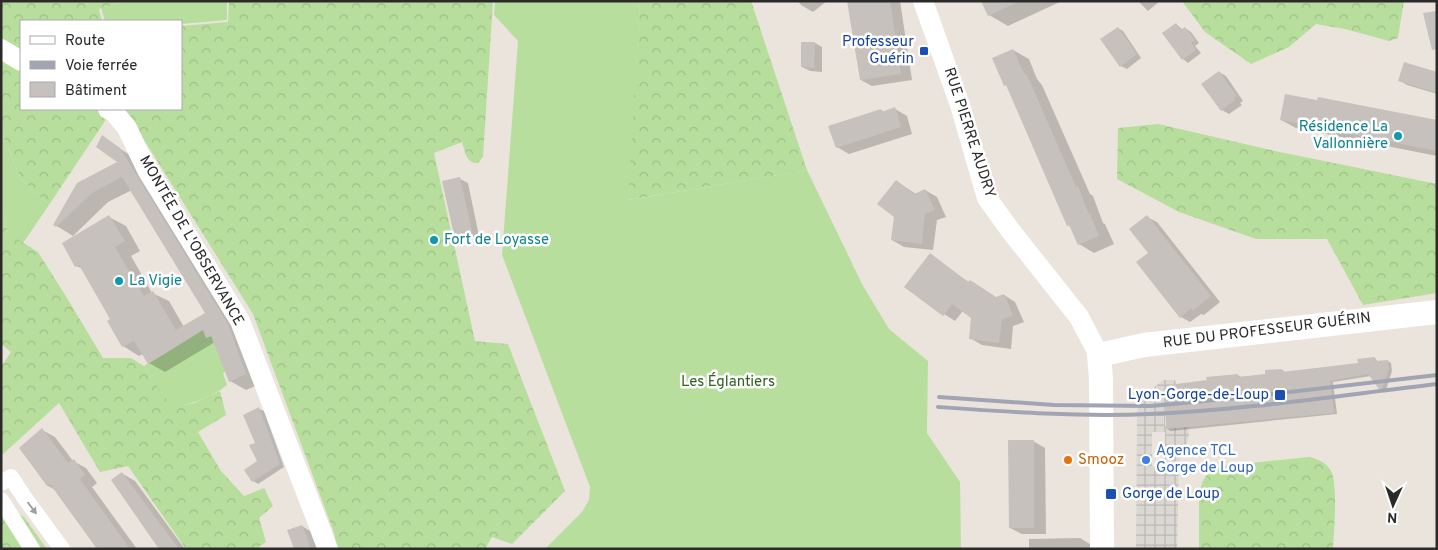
<svg xmlns="http://www.w3.org/2000/svg" width="1438" height="550" viewBox="0 0 1438 550" font-family="Overpass,sans-serif">
<defs>
<pattern id="forest-crowns" width="20" height="18" patternUnits="userSpaceOnUse" patternTransform="scale(1.25)"><rect width="20" height="18" fill="#b7de9d"/><path d="M2 6a3 3 0 1 1 6 0M12 15a3 3 0 1 1 6 0" fill="none" stroke="#9ebf87"/></pattern>
<pattern id="plaza-grid" width="8" height="8" patternUnits="userSpaceOnUse" patternTransform="scale(1.25)"><rect width="8" height="8" fill="#dbd7d3"/><path d="M0 4h8M4 0v8" fill="none" stroke="#bcb9b5"/></pattern>
</defs>
<rect width="100%" height="100%" fill="#ebe4dd"/>
<g fill="#b7de9d">
<path d="M126,1H227V20L181,24V21H105L101,8Z"/>
<path d="M495,1H640L629,200L807,170L862,284L889,329L928,361L927,433L960,482L961,549H545L582,512L589,500L590,487L502,255L518,41L494,15Z"/>
<path d="M1,131L21,179L49,205L23,243L8,233L1,203Z"/>
<path d="M203,330L206,338L214,335L219,349L217,350L219,356L227,355L231,368L223,373L227,385C211,398 191,403 172,409L144,366Z"/>
</g>
<g fill="url(#forest-crowns)">
<path d="M1,1H125L99,9L102,21H21V109H113L49,205L21,179L1,131Z"/>
<path d="M229,1H493L483,157L478,163C466,164 465,151 462,142L434,153L475,341L508,344L565,491L512,544L492,537L485,549H337L334,533L253,314L129,116L120,109H181V26L228,22Z"/>
<path d="M640,1H751L807,170L628,200Z"/>
<path d="M1182,1H1404L1398,38L1389,41L1345,29L1316,24L1289,47L1251,64L1205,32Z"/>
<path d="M1158,124L1275,151L1437,184V293L1363,305L1327,239H1256L1179,212L1117,179L1118,128Z"/>
<path d="M1,203L8,233L38,252L67,298L103,358H131L144,366L172,408L194,403L220,391L226,415L198,432L221,471L244,496L264,488L273,506L259,518L266,542L256,549H186L128,466L100,472L59,403L1,456V367L11,352L1,344Z"/>
<path d="M1309,457C1318,459 1327,463 1331,471C1338,484 1334,532 1333,549H1199C1199,537 1199,525 1199,513C1199,492 1198,473 1223,466Z"/>
<path d="M1,505L24,517L47,549H1Z"/>
</g>
<path fill="url(#plaza-grid)" fill-rule="evenodd" d="M1163,380H1175L1176,384L1167,389L1165,426L1188,424L1189,434L1187,444L1179,461L1177,549H1136L1137,413L1139,400ZM1152,432H1165V467L1152,466Z"/>
<g fill="#0003">
<path d="M798,1H827L813,12L801,5Z"/>
<path d="M848,1H900L912,80L872,86L861,80Z"/>
<path d="M983,1H1062L1008,26L989,15Z"/>
<path d="M1138,1H1160L1148,11Z"/>
<path d="M1176,24L1183,30L1185,28L1191,32L1199,43L1195,46L1201,53L1188,63L1183,59L1163,33Z"/>
<path d="M1118,28L1123,31L1141,58L1127,69L1121,66Z"/>
<path d="M815,43L822,47V72L810,71L802,67Z"/>
<path d="M1013,50L1029,59L1037,79L1042,85L1090,194L1093,196L1103,223L1105,224L1114,244L1094,253L1079,244L1072,227L1068,225L1009,87L1005,85Z"/>
<path d="M1219,72L1226,76L1243,101L1240,103L1242,105L1229,114L1222,110Z"/>
<path d="M1437,73V94L1407,85L1399,80Z"/>
<path d="M895,109L907,116L912,134L849,154L837,147L881,110L884,112Z"/>
<path d="M1281,120L1437,122V156L1296,128Z"/>
<path d="M102,137L136,159L244,334L262,383L246,390L230,381L215,342L165,372L149,363L143,354L139,356L123,346L112,319L83,269L76,266L109,217L126,226L140,251L131,256L152,293L169,301L184,327L207,313L132,190L108,202L73,236L55,225L120,162Z"/>
<path d="M460,179L468,183L479,236L463,239L455,235Z"/>
<path d="M896,181L916,194L925,190L937,197L946,217L937,220L933,250L904,247L892,240L895,216Z"/>
<path d="M1147,217L1157,222L1220,302L1204,315L1201,314L1190,322L1181,317L1150,254Z"/>
<path d="M930,255L970,283L971,281L997,298L1004,295L1015,302L1024,322L1013,326L1011,349L982,345L970,338L972,318L963,311L955,321L944,314Z"/>
<path d="M1375,358L1378,362L1388,361L1391,363L1392,371L1385,393L1371,376L1333,382L1337,414L1171,431L1167,429L1208,381L1238,375L1241,377L1266,375L1282,370L1285,372L1359,364Z"/>
<path d="M259,409L264,411L284,467L258,484L253,481L246,470L259,462Z"/>
<path d="M42,430L55,437L73,461L86,468L97,483L92,487L137,549H99L55,490L48,486L20,448Z"/>
<path d="M1033,441L1045,448L1046,534H1022L1010,528Z"/>
<path d="M123,474L135,481L185,549H158L160,547Z"/>
<path d="M302,526L310,531L317,549H296Z"/>
<path d="M1080,538L1098,549H1029V539Z"/>
</g>
<g fill="#c6c1bc">
<path d="M847,1H890L901,74L860,80Z"/>
<path d="M981,1H1021L988,16Z"/>
<path d="M1437,11V49L1432,50L1423,13Z"/>
<path d="M1176,23L1181,30L1185,27L1195,40L1191,43L1196,50L1182,60L1162,33Z"/>
<path d="M1118,27L1137,54L1120,67L1100,39Z"/>
<path d="M801,42H815L814,68L801,67Z"/>
<path d="M1013,49L1022,69L1026,75H1027L1076,187L1078,186L1089,215L1090,214L1099,236L1078,245L1069,225L1067,226L1006,85L1004,86L992,58Z"/>
<path d="M1404,62L1437,72V93L1398,81Z"/>
<path d="M1219,71L1237,96L1234,98L1235,100L1221,111L1201,84Z"/>
<path d="M1285,94L1317,100L1318,97L1437,120V151L1280,120Z"/>
<path d="M895,107L901,127L836,148L828,126L881,109L882,112Z"/>
<path d="M102,135L120,148L228,324L246,374L229,382L211,336L206,338L203,330L148,364L134,341L122,347L107,321L110,319L79,265L75,267L62,243L109,215L125,241L115,247L144,296L153,291L176,330L205,313L122,177L92,193L56,227L53,225L77,183L117,162L96,147Z"/>
<path d="M460,177L472,231L454,235L442,181Z"/>
<path d="M896,180L914,194L925,189L935,210L925,214L922,244L891,240L894,217L877,204Z"/>
<path d="M1147,215L1211,296L1193,311L1191,308L1180,318L1136,262L1148,253L1129,229Z"/>
<path d="M930,253L968,282L970,280L996,297L1004,294L1013,315L1002,320L999,343L969,339L971,318L952,304L943,316L904,287Z"/>
<path d="M1375,357V361L1388,360L1389,368L1381,392L1368,374L1330,381L1334,413L1166,429V396L1168,387L1176,384L1207,380L1206,377L1238,374V377L1265,374V370L1282,369V372L1358,363L1357,359Z"/>
<path d="M259,407L280,464L252,482L244,470L257,461L249,445L255,443L243,415Z"/>
<path d="M42,428L68,463L74,459L85,475L80,479L130,549H97L50,484L47,486L19,448Z"/>
<path d="M1008,440H1034V528H1009Z"/>
<path d="M122,472L127,479L179,549H159L111,480Z"/>
<path d="M302,525L311,549H294L287,530Z"/>
</g>
<g fill="none" stroke-linecap="round" stroke-linejoin="round">
<g stroke="#fff" stroke-width="16">
<path d="M1,483L11,477L24,497L62,549"/>
<path d="M1,500L32,549"/>
</g>
<g stroke="#fff" stroke-width="20">
<path d="M923,1L960,105L987,198L1010,230L1079,317L1099,355"/>
<path d="M1,49L21,61"/>
<path d="M108,109L114,112L127,128L147,170L240,321L328,549"/>
</g>
<path stroke="#fff" stroke-width="24" d="M1102,549L1101,379L1099,355L1144,345L1437,312"/>
<g stroke="#a0a4b3" stroke-width="4">
<path d="M939,397L1054,405L1151,406L1247,397L1437,375"/>
<path d="M938,407C1009,412 1079,417 1150,414C1246,410 1342,395 1437,384"/>
</g>
</g>
<defs><path id="oneway-solid" d="M-6-.8H1V-3.2L6.5 0L1 3.2V.8H-6Z" transform="scale(1.25)"/></defs>
<use fill="#9f9f9f" href="#oneway-solid" transform="translate(32 508) rotate(53)"/>
<g fill="#1a4fb4" stroke="#fff" stroke-width="2">
<rect x="919" y="46" width="10" height="10" rx="2.5"/>
<rect x="1274" y="389" width="12" height="12" rx="2.5"/>
<rect x="1105" y="488" width="12" height="12" rx="2.5"/>
</g>
<g fill="#0f9aa8" stroke="#fff" stroke-width="2">
<circle cx="1398" cy="136" r="5"/>
<circle cx="434" cy="240" r="5"/>
<circle cx="119" cy="281" r="5"/>
</g>
<circle fill="#e8710a" stroke="#fff" stroke-width="2" cx="1068" cy="460" r="5"/>
<circle fill="#3f7fe0" stroke="#fff" stroke-width="2" cx="1146" cy="460" r="5"/>
<g text-anchor="middle" dominant-baseline="central" stroke-width="5" stroke-linejoin="round" paint-order="stroke">
<g font-size="15" fill="#164399" stroke="#fff" text-anchor="end">
<text x="914" y="42">Professeur<tspan x="914" dy="17">Guérin</tspan></text>
<text x="1269" y="395">Lyon-Gorge-de-Loup</text>
<text x="1122" y="494" text-anchor="start">Gorge de Loup</text>
</g>
<g font-size="15" fill="#0d838f" stroke="#fff" text-anchor="start">
<text x="1388" y="127" text-anchor="end">Résidence La<tspan x="1388" dy="17">Vallonnière</tspan></text>
<text x="444" y="240">Fort de Loyasse</text>
<text x="129" y="281">La Vigie</text>
</g>
<g font-size="15" fill="#2a2a2a" stroke="#fff">
<text transform="translate(969 133) rotate(72)">RUE PIERRE AUDRY</text>
<text transform="translate(191 241) rotate(60)">MONTÉE DE L'OBSERVANCE</text>
<text transform="translate(1267 331) rotate(-7)">RUE DU PROFESSEUR GUÉRIN</text>
</g>
<g font-size="15" fill="#31611f" stroke="#fff">
<text x="728" y="382">Les Églantiers</text>
</g>
<g font-size="15" fill="#366cbe" stroke="#fff" text-anchor="start">
<text x="1156" y="451">Agence TCL<tspan x="1156" dy="17">Gorge de Loup</tspan></text>
</g>
<g font-size="15" fill="#c56008" stroke="#fff" text-anchor="start">
<text x="1078" y="460">Smooz</text>
</g>
</g>
<rect width="1438" height="550" fill="none" stroke="#2a2a2a" stroke-width="5"/>
<rect x="20" y="20" width="162" height="90" fill="#ffffff" stroke="#aaaaaa"/>
<rect x="30" y="36" width="25" height="8" fill="#ffffff" stroke="#aaaaaa"/>
<text x="65" y="45" font-size="15" fill="#2a2a2a">Route</text>
<rect x="30" y="61" width="25" height="8" fill="#a0a4b3" stroke="#aaaaaa"/>
<text x="65" y="70" font-size="15" fill="#2a2a2a">Voie ferrée</text>
<rect x="30" y="82" width="25" height="15" fill="#c6c1bc" stroke="#aaaaaa"/>
<text x="65" y="95" font-size="15" fill="#2a2a2a">Bâtiment</text>
<g transform="translate(1393 505) rotate(183)" stroke="#ffffff" stroke-width="4" paint-order="stroke">
<path d="M0-4L9 19L0 12L-9 19Z" fill="#2a2a2a"/>
<text y="-8" font-size="14" font-weight="bold" text-anchor="middle" fill="#2a2a2a">N</text>
</g>
</svg>
